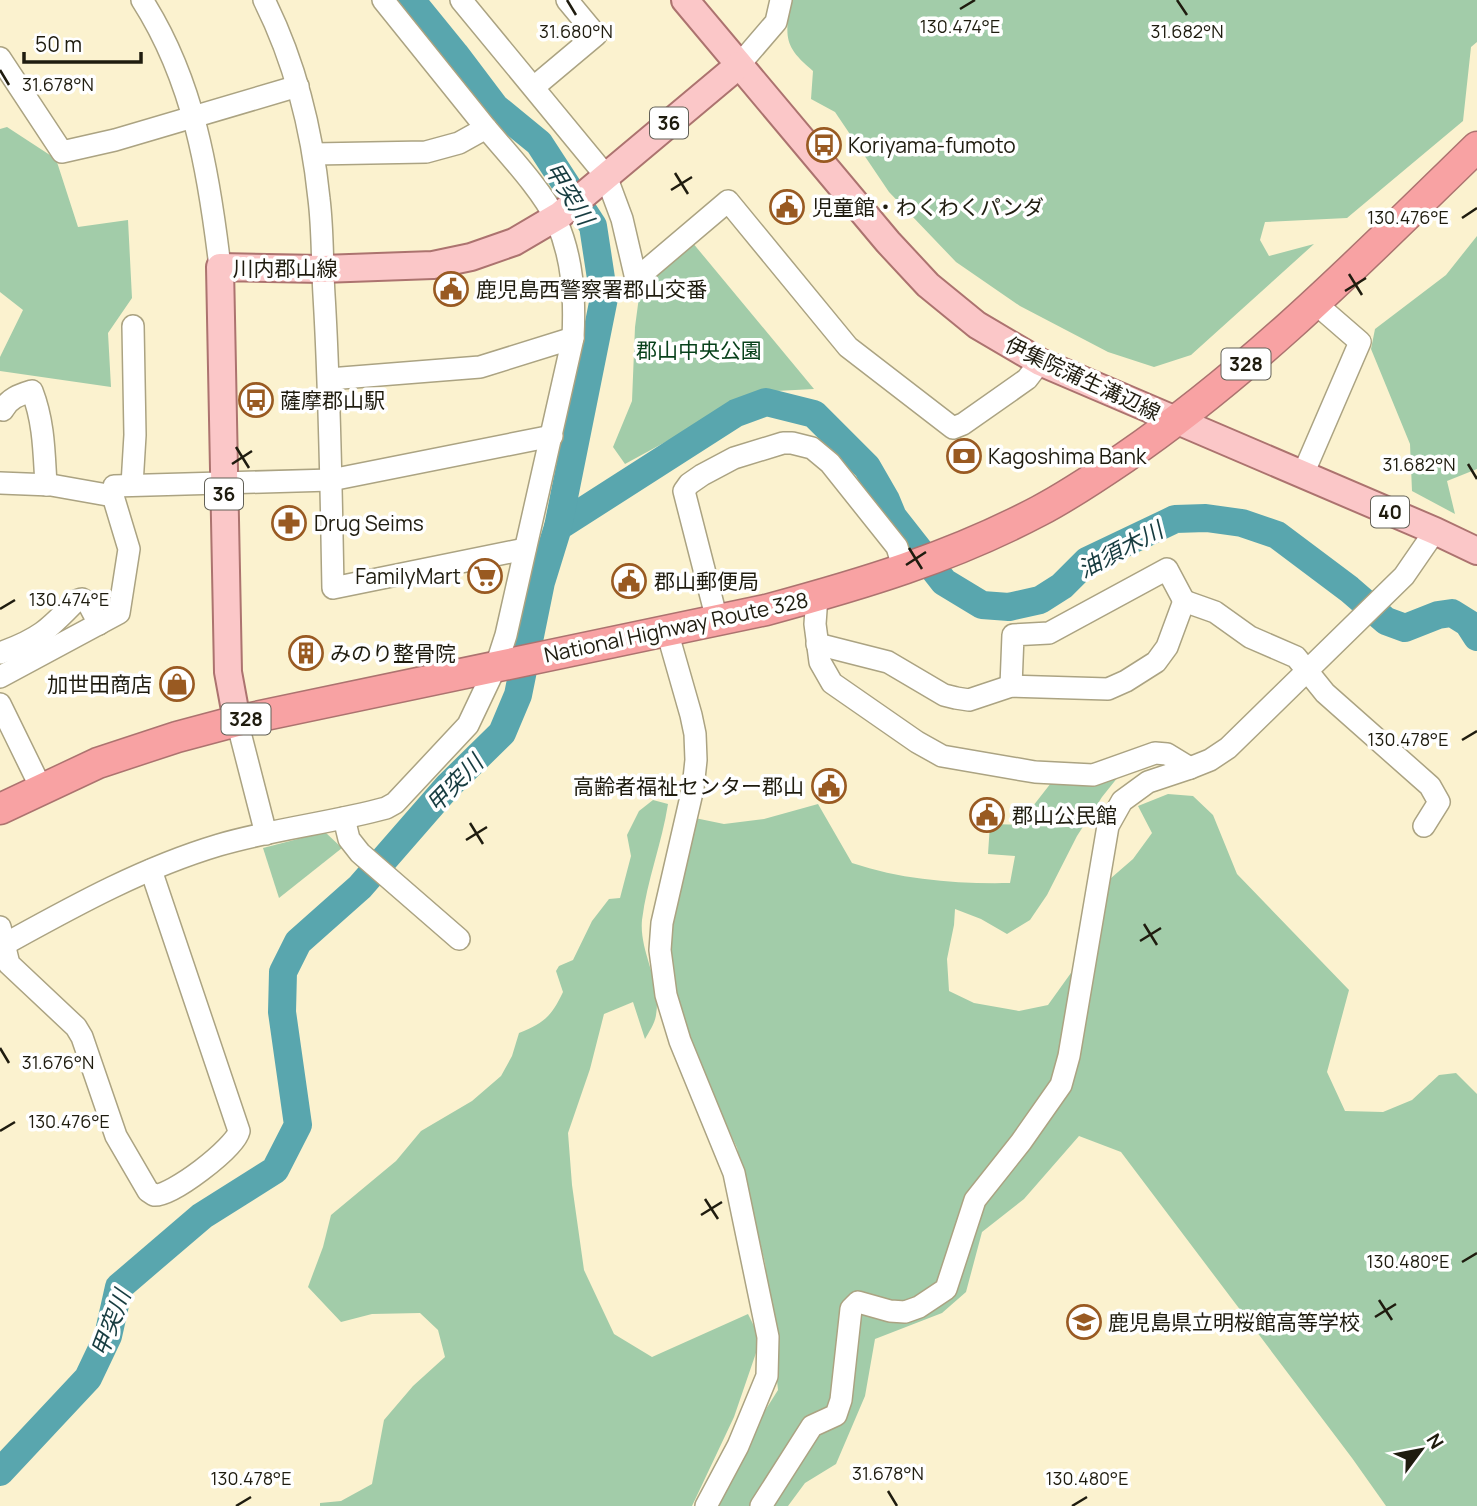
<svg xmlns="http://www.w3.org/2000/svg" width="1477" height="1506" viewBox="0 0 1477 1506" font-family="Manrope,'Noto Sans JP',sans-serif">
<rect width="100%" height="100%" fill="#fbf2cf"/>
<g fill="#a2cca9">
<path d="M791,0H1477V42L1471,47L1463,121L1347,218L1265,222L1260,240L1269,256L1314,244L1191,355L1154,367L1108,352L1020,306L956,262L889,192L835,112L811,99L813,71C783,46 785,37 791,0Z"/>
<path d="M7,127L56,159L78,227L128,220L132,298L108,333L111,387L0,371V357L23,310L0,292V129Z"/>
<path d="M1477,236V469L1447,481L1455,514L1412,491L1410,444L1371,349L1375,329L1446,275Z"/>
<path d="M692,242L814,389L757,392L625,464L613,447L632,401L635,327L641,282Z"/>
<path d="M1126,767L1102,797L1077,836L1047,895L1030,920L1007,934L981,919L955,909L954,925L947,959L949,991L974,1003L1019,1011L1048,1005L1091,945L1103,885L1133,859L1152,833L1138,806L1168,794L1193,796L1213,815L1237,874L1349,990L1327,1072L1345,1111L1383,1112L1412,1100L1439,1075L1456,1073L1477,1094V1506H1386L1352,1458L1121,1152L1079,1136L1024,1199L982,1232L966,1292L942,1313L875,1339L865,1396L836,1464L805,1483L788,1506H712L721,1481L778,1390L765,1263L737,1148L683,1031L675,990L668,933L690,817L724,824L764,819L818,804L852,863C903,880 956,884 1010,883L1015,856L988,854L990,824L1027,825L1033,806L1051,783Z"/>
<path d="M653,800L668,804C662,843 647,880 642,920C639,952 662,982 656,1015C655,1023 649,1032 645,1039L633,1002L604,1014L590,1069L568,1133L572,1185L584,1270L614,1334L652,1357L748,1314L757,1332V1350L734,1417L692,1506H320V1503L341,1501L372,1484L384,1420L413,1386L445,1357L438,1330L420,1313L372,1314L341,1322L308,1287L323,1247L331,1215L396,1161L421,1131L472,1101L501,1076L512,1056L519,1033C544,1023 551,1017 563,992L556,971L559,966L573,960L592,921L609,899L620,898L631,856L627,835L639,811Z"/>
<path d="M325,832L342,848L279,898L263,848Z"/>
</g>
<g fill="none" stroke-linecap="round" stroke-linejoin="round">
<g stroke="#59a6ae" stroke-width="28">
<path d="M558,527L736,413L766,402L814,414L867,467L886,500L893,517L944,582L982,605L1009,607L1040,600L1062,586L1087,561L1175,519L1206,518L1242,523L1277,535L1349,589L1386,621L1405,628L1438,615L1452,613L1468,623L1477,637"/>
<path d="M0,1472L88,1378L108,1336L119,1287L202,1216L275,1170L298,1125L282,1012L283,972L298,942L360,887L448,786L502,733L518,695L541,582L558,527L604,298L593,226L539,143L495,107L455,54L411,0"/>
</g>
<g stroke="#aba382" stroke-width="24">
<g id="minor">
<path d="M142,0C194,81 209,174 220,267"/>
<path d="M264,0C295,62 312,130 319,199C323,231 322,263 324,295C330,393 331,490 333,588L525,549"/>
<path d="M383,0L486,128"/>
<path d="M461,0L606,176L622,219L636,279L728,201L848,347L953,428L963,424L1027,379L1040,362"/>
<path d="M0,58L62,152L115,140L298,86"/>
<path d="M739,65L776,22L781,0"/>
<path d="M534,87L596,35L567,0"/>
<path d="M314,154L426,152L459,143L486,128C507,153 543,191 556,220C573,258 575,298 573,338"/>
<path d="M3,410C9,398 19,395 32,391C44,422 44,452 46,485"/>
<path d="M1303,474L1360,342L1315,303"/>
<path d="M0,483L51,485L113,496"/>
<path d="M132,485L135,435L133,326"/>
<path d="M817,596L815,624L820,662L832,683L917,742L942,756L1035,772L1093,775L1155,753L1167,754L1190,768"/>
<path d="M717,620L684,491L689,484L702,475L734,458L783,443H792L812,448L830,463L897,547L904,570"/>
<path d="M667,631L691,715L695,734L696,760L693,788L662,923L660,950L666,995L680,1041L734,1173L768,1337L767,1376L738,1446L706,1506"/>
<path d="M817,644L888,662L944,695L956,698L969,700L1011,686L1108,689L1126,681L1156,662L1167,647L1184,601L1215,612L1250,637L1296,657L1325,693L1430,786L1439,802L1424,826"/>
<path d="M0,653C39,639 48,630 76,601L82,599L88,603L99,624"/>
<path d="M0,677L119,613L129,549L113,496L114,486L331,480L552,436"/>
<path d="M1011,686L1013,635L1049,633L1167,569L1184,601"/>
<path d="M0,704L41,788"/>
<path d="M237,721L266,834"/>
<path d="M344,818L349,839L360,853L459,939"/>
<path d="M0,927L9,964L76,1027L82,1037L116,1136L148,1191L154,1195C171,1197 235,1148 239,1131L151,870"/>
<path d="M0,952L5,944C74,906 142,868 219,845C273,829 331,823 386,808L395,803L468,725L496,666L506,635L573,338L480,367L329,379"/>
<path d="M761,1506L812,1426L836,1415L841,1400L851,1309L858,1302L890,1311L905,1312L919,1307L946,1289L975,1200L1021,1142L1061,1085L1069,1056L1108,826L1122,801L1148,782L1190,768L1210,760L1228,748L1404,576L1435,531"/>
</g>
</g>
<g stroke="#ac736f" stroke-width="30">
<g id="major">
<path d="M685,0L888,242L928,285L977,325L1040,362L1435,531L1477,551"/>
<path d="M237,721L228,672L220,267L322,269L433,265L471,257L514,242L560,215L739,65"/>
</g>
</g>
<g stroke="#ac736f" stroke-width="33">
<path id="highway" d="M0,809L98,763L177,737L237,721L766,610C862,584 950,558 1039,511C1068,496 1096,477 1124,458C1254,369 1365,256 1477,147"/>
</g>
<use href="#minor" stroke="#fff" stroke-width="21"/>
<use href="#major" stroke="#fbc7c8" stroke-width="26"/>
<use href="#highway" stroke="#f8a2a3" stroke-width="30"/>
</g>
<path fill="none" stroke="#1f1c0f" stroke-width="2.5" d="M567,0L576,15M1177,0L1187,15M960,9L975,0M0,70L9,85M675,173L688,194M671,190L692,177M1462,218L1477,208M1349,274L1362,295M1345,291L1366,278M236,447L249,468M232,464L252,451M1468,464L1477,479M909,548L922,569M906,565L926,552M0,609L15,600M1462,740L1477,731M470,823L483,844M466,840L487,827M1144,924L1157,945M1140,941L1161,928M0,1048L9,1063M0,1131L15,1122M705,1199L718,1219M701,1215L722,1202M1462,1262L1477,1253M1379,1300L1392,1320M1375,1317L1396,1304M888,1491L897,1506M236,1506L251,1497M1072,1506L1087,1497"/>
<defs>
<g id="bus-ring" transform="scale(1.75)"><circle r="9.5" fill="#fff" stroke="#995a22" stroke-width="1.5"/><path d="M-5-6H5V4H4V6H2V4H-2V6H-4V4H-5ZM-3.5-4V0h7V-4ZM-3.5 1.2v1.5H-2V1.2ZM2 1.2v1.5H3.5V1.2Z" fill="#995a22"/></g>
<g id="civic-ring" transform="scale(1.75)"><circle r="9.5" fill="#fff" stroke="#995a22" stroke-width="1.5"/><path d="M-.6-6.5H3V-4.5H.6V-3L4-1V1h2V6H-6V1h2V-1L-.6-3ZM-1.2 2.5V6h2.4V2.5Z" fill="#995a22"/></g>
<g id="bank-ring" transform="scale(1.75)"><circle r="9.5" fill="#fff" stroke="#995a22" stroke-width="1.5"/><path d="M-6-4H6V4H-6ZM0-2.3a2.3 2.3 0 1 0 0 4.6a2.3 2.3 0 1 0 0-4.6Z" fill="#995a22"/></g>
<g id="pharmacy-ring" transform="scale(1.75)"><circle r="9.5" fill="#fff" stroke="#995a22" stroke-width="1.5"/><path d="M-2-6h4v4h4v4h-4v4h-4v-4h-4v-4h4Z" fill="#995a22"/></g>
<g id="supermarket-ring" transform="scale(1.75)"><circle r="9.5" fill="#fff" stroke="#995a22" stroke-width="1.5"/><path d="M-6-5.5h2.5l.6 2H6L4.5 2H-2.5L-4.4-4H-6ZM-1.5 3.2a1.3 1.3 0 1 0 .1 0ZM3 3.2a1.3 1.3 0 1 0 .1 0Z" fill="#995a22"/></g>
<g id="building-ring" transform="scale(1.75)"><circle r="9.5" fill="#fff" stroke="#995a22" stroke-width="1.5"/><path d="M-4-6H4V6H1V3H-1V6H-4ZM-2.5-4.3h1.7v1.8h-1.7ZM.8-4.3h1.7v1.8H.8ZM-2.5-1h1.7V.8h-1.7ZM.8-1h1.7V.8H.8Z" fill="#995a22"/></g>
<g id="shop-ring" transform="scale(1.75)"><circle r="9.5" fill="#fff" stroke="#995a22" stroke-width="1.5"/><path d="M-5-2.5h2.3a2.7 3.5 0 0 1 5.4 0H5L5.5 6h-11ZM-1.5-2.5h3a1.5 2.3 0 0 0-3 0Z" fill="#995a22"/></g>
<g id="school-ring" transform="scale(1.75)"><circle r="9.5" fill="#fff" stroke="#995a22" stroke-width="1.5"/><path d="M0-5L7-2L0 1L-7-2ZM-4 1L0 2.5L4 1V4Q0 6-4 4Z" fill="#995a22"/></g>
</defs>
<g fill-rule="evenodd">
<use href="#bus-ring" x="824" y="145"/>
<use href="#civic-ring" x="787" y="207"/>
<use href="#civic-ring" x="451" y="289"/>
<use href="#bus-ring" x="256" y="400"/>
<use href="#bank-ring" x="964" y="456"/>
<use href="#pharmacy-ring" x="289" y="523"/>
<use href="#supermarket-ring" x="485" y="576"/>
<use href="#civic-ring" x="629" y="581"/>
<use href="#building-ring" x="306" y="653"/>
<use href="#shop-ring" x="177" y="684"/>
<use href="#civic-ring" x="829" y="786"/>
<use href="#civic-ring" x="987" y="815"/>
<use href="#school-ring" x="1084" y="1322"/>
</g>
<g text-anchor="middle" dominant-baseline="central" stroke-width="7" stroke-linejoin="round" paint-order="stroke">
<g fill="#fff" stroke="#626057" stroke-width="2">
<rect x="650" y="107.5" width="38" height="31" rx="5"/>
<rect x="1221.5" y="348.5" width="49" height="31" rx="5"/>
<rect x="205" y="478.5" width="38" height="31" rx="5"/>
<rect x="1371" y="496.5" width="38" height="31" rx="5"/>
<rect x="221.5" y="703.5" width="49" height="31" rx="5"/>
</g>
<g font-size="19" font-weight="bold" fill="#1f1c0f">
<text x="669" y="123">36</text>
<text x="1246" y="364">328</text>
<text x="224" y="494">36</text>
<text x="1390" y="512">40</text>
<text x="246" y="719">328</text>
</g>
<g font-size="21" fill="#1f1c0f" stroke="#fff" text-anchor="start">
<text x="848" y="145">Koriyama-fumoto</text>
<text x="812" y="207">児童館・わくわくパンダ</text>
<text x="476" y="289">鹿児島西警察署郡山交番</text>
<text x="280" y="400">薩摩郡山駅</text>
<text x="988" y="456">Kagoshima Bank</text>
<text x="314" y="523">Drug Seims</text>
<text x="461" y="576" text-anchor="end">FamilyMart</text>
<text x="654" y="581">郡山郵便局</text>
<text x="330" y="653">みのり整骨院</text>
<text x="152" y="684" text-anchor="end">加世田商店</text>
<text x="804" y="786" text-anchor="end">高齢者福祉センター郡山</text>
<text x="1012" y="815">郡山公民館</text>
<text x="1108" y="1322">鹿児島県立明桜館高等学校</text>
</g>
<g font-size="21" fill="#1f1c0f" stroke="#fff">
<text x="285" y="268">川内郡山線</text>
<text transform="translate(1083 378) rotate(25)">伊集院蒲生溝辺線</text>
<text transform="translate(676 627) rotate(-12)">National Highway Route 328</text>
</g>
<g font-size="21" fill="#08411b" stroke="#fff">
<text x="699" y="350">郡山中央公園</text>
</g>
<g font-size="23" font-style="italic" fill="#173c40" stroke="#fff">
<text transform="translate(570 193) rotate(58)">甲突川</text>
<text transform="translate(1120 549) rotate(-28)">油須木川</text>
<text transform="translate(454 783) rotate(-46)">甲突川</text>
<text transform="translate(110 1323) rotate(-69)">甲突川</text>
</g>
</g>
<g font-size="18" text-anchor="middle" fill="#1f1c0f" stroke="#fff" stroke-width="7" stroke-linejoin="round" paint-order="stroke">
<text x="960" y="33">130.474°E</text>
<text x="576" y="38">31.680°N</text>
<text x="1187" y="38">31.682°N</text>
<text x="58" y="91">31.678°N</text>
<text x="1408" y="224">130.476°E</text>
<text x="1419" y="471">31.682°N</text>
<text x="69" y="606">130.474°E</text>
<text x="1408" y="746">130.478°E</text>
<text x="58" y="1069">31.676°N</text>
<text x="69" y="1128">130.476°E</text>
<text x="1408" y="1268">130.480°E</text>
<text x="888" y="1480">31.678°N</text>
<text x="251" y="1485">130.478°E</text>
<text x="1087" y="1485">130.480°E</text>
</g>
<g transform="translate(1421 1450) rotate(58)" stroke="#ffffff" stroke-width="5" paint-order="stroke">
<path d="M0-5L12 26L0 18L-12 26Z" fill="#1f1c0f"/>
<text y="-10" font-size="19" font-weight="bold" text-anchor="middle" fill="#1f1c0f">N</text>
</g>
<path d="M24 52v10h117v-10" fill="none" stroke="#1f1c0f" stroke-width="3.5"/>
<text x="35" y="52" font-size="21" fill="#1f1c0f" stroke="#ffffff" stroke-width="5" paint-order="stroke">50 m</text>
</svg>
